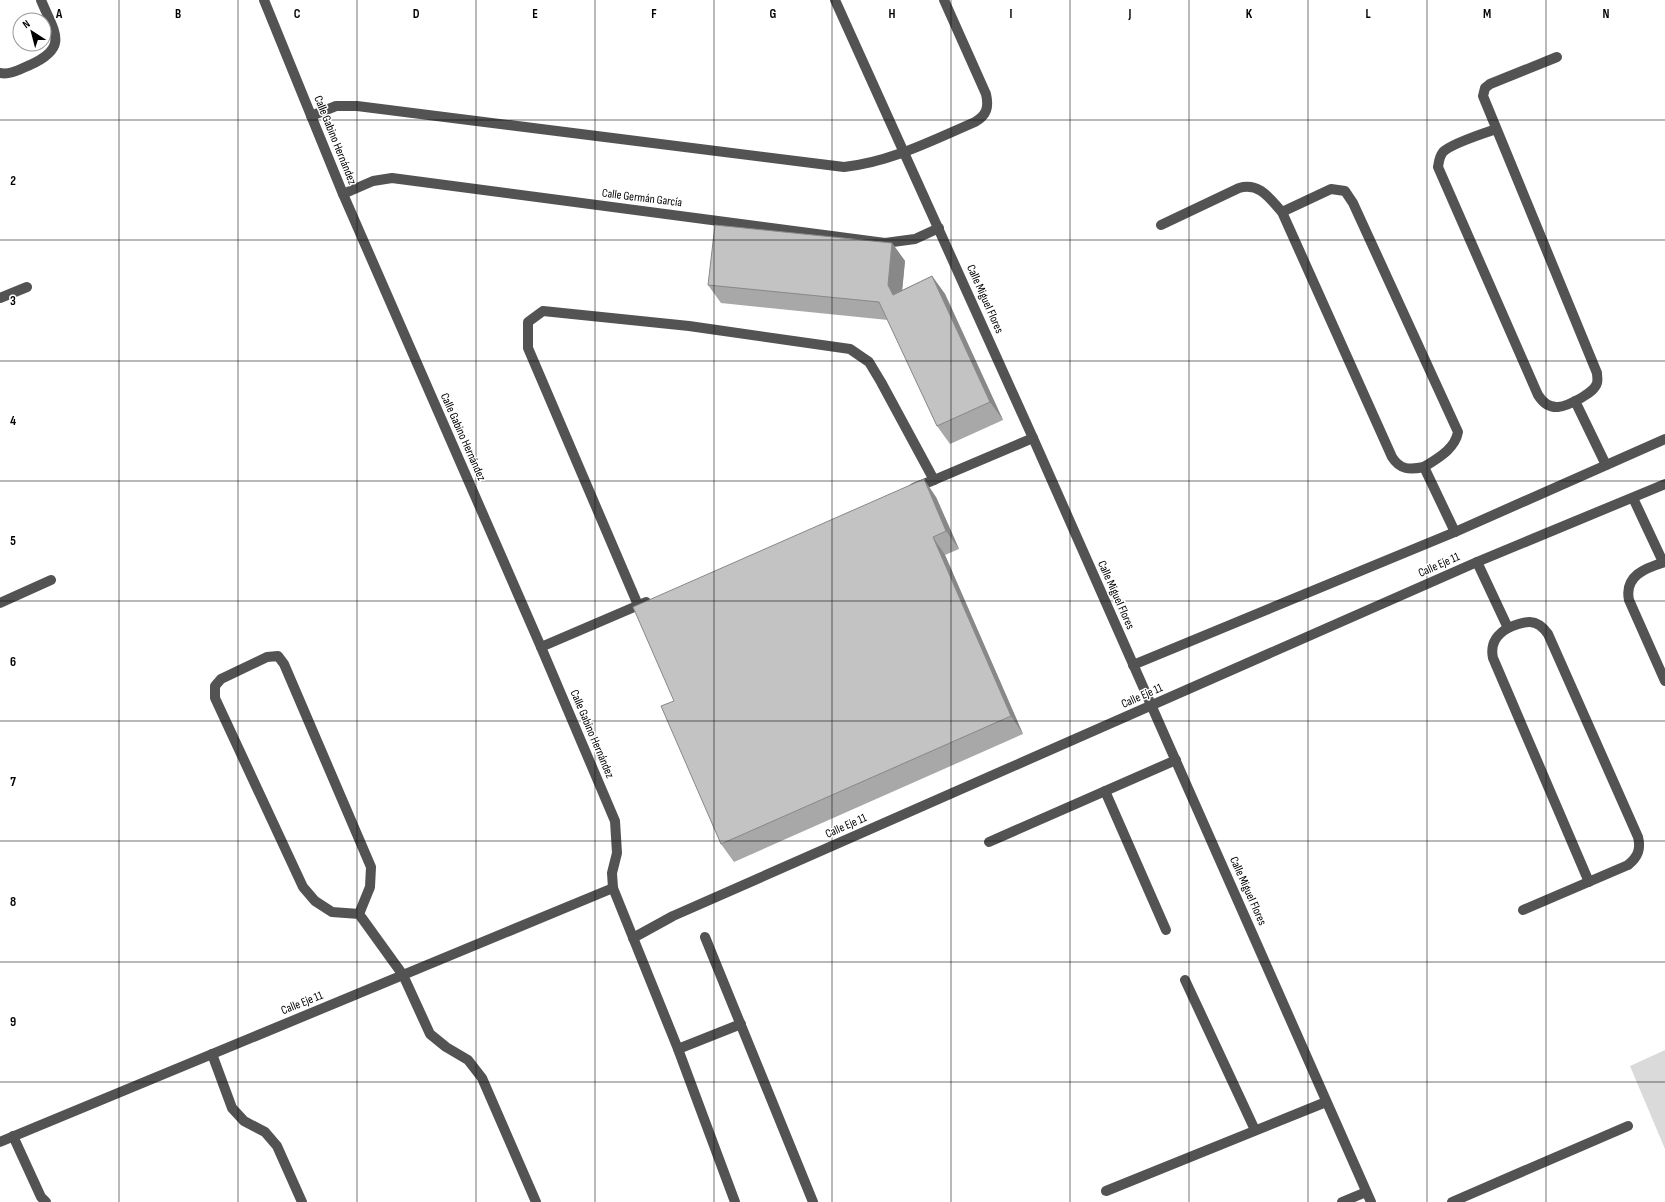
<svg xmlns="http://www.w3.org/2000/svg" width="1665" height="1202" viewBox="0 0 1665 1202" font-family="'Sofia Sans Condensed',sans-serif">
<rect width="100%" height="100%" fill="#fff"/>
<path fill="#dadada" d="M1665,1050V1149L1630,1066Z"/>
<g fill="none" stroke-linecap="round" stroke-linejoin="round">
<g stroke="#535353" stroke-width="10">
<path d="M264,0L343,194L541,647L615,821L617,853L612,873L613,888L678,1049L735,1202"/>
<path d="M835,0L1033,438L1371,1202"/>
<path d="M0,73C11,75 20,69 30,65C70,47 54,32 41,0"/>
<path d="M311,116L336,106H357L844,167C891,162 933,140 975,122C987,115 989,107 986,94L944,0"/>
<path d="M1496,129C1484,133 1450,144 1443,152C1439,157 1439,162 1438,167L1538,395C1550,414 1565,407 1581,398C1587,394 1595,390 1597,383C1598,380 1597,376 1597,373L1483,96L1485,88L1490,84L1557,57"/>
<path d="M343,194L373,181L392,178L885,243L915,239L939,228"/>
<path d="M1282,212L1331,189L1345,191L1353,203L1458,432C1455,449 1438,458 1424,467"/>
<path d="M1161,225L1239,188C1260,182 1270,199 1282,212L1392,457C1400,470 1410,470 1424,467L1455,532"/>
<path d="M0,298L27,287"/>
<path d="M1575,401L1606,465"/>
<path d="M934,480L1033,438"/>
<path d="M1633,498L1663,562"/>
<path d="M1477,562L1508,628C1496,635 1490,644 1493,658L1589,882"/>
<path d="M1665,562C1645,568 1624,576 1629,600L1665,681"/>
<path d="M0,603L51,580"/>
<path d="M638,605L528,348V322L543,311L689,326L850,349L869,362L881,382L934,480L914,488"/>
<path d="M1508,628C1525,621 1536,617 1548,634L1638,837C1641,849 1638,857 1628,865L1523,910"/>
<path d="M541,647L646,602"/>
<path d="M1133,665L1455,532L1665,439"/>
<path d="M1105,791L1166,930"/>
<path d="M989,842L1176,760"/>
<path d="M359,914L370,887L371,867L284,664L278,656L267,657L221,679L215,686V698L303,887L315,901L332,912L359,914L403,975L430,1034L446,1047L468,1060L482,1078L536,1202"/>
<path d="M705,937L813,1202"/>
<path d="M633,938L673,916L1477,562L1665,484"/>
<path d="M1185,980L1255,1130"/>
<path d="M678,1049L741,1024"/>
<path d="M212,1054L232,1108L244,1121L265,1132L277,1146L302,1202"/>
<path d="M13,1136L41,1197L46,1202"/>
<path d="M0,1142L613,888"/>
<path d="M1106,1191L1326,1102"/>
<path d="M1342,1202L1366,1192"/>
<path d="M1452,1202L1628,1126"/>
</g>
</g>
<g fill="#a8a8a8">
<path d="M892,243L905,261L902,290L932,276L945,294L1003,420L950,444L937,426L888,320L721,303L708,285Z"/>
<path d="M936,497L959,549L945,555L1023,734L734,862L721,844L674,701Z"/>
</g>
<g fill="#888">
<path d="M892,243L905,261L901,303L893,295L888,285Z"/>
<path d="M932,276L945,294L1003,420L990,402Z"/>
<path d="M924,479L936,497L959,549L946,531Z"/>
<path d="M933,537L945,555L1023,734L1011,716Z"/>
</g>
<g fill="#c3c3c3" stroke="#888">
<path d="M715,225L892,243L888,285L893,295L932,276L990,402L937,426L879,302L708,285Z"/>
<path d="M924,479L946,531L933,537L1011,716L721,844L661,706L674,701L633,607Z"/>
</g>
<path fill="none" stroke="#000" stroke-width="1" stroke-opacity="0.55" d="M119,0V1202M238,0V1202M357,0V1202M476,0V1202M595,0V1202M714,0V1202M832,0V1202M951,0V1202M1070,0V1202M1189,0V1202M1308,0V1202M1427,0V1202M1546,0V1202M0,120H1665M0,240H1665M0,361H1665M0,481H1665M0,601H1665M0,721H1665M0,841H1665M0,962H1665M0,1082H1665"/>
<g text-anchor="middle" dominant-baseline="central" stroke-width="3" stroke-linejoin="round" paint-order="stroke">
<g font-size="12" fill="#000" stroke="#fff">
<text transform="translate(335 140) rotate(68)">Calle Gabino Hernández</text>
<text transform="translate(642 198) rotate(7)">Calle Germán García</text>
<text transform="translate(985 299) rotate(66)">Calle Miguel Flores</text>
<text transform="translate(463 437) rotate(66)">Calle Gabino Hernández</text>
<text transform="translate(1439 565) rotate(-24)">Calle Eje 11</text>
<text transform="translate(1116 595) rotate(66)">Calle Miguel Flores</text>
<text transform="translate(1142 696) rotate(-24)">Calle Eje 11</text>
<text transform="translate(592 734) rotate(67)">Calle Gabino Hernández</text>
<text transform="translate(846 826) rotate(-24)">Calle Eje 11</text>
<text transform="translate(1248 891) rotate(66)">Calle Miguel Flores</text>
<text transform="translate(302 1003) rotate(-22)">Calle Eje 11</text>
</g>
</g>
<g font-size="13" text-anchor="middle" font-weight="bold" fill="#000" stroke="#fff" stroke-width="3" stroke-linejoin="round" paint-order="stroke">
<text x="59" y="18">A</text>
<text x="178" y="18">B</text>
<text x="297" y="18">C</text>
<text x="416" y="18">D</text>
<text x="535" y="18">E</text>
<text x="654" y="18">F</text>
<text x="773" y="18">G</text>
<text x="892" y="18">H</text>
<text x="1011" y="18">I</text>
<text x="1130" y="18">J</text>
<text x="1249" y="18">K</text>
<text x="1368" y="18">L</text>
<text x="1487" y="18">M</text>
<text x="1606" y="18">N</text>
<text x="13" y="185">2</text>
<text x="13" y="305">3</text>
<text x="13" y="425">4</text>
<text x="13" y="545">5</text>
<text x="13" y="666">6</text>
<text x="13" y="786">7</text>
<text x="13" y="906">8</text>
<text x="13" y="1026">9</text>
</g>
<g transform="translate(32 32) rotate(324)"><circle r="19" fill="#ffffff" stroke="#999999"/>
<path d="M0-3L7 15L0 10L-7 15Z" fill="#000000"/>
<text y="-6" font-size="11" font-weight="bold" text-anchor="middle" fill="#000000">N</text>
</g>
</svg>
